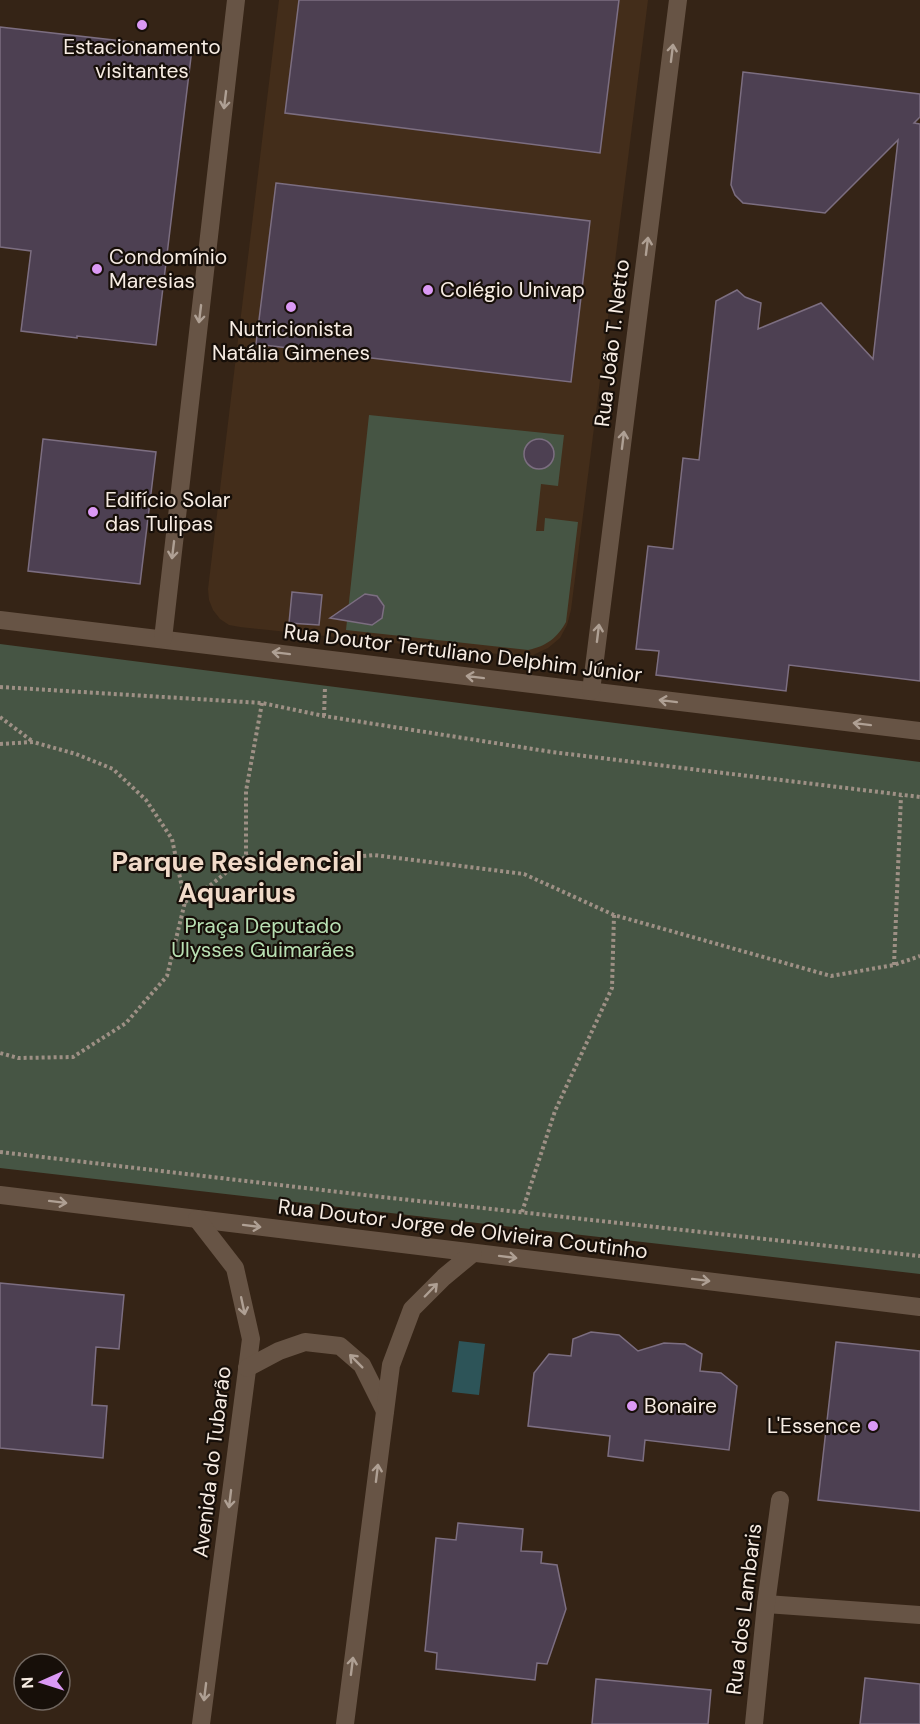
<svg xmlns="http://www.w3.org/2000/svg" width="920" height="1724" viewBox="0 0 920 1724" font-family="'DM Sans',sans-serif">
<rect width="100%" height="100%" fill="#352416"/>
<path fill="#432d1a" d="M279,0H648L571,610L567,625L560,638L548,648L533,655L516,656L240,627L229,625L220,619L213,610L209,600L208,589Z"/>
<g fill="#465544">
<path d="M369,415L564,435L558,486L541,484L536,531H544L545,518L578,522L566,622C557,638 547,646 528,650L346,630Z"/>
<path d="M0,644L920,762V1274L0,1168Z"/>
</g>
<path fill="#2d5458" d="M459,1341L485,1344L479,1395L452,1392Z"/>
<g fill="#4d4052" stroke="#7c6e81" stroke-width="1.5">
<path d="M299,0H619L600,153L285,113Z"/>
<path d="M0,27L192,49L156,345L77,336V338L21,331L31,251L0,247Z"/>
<path d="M743,72L920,94V117L914,123L920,124V681L789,665L786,691L656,675L659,651L636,649L648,546L673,549L683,458L699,460L716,301L737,290L745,297L761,303L758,329L821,303L873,359L898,140L825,213L743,203L735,195L731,185Z"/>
<path d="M276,183L590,221L571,382L256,344Z"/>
<circle cx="539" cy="454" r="15"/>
<path d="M43,439L156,452L140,584L28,571Z"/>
<path d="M292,592L322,595L319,625L289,623Z"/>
<path d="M365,594L377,596L384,606L382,618L372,625L330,618Z"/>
<path d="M0,1283L124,1295L119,1349L96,1347L92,1405L107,1406L103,1458L0,1448Z"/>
<path d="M591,1332L619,1335L638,1351L664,1343L685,1344L702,1354L700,1371L721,1373L737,1386L729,1450L645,1440L643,1461L608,1456L610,1436L528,1426L534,1373L549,1354L571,1356L573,1339Z"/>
<path d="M836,1342L920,1351V1511L818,1500Z"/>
<path d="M458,1523L523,1529L521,1551L542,1552L541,1563L557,1565L566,1609L547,1664L537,1663L535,1680L436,1669L437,1653L425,1651L436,1538L456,1540Z"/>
<path d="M865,1678L920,1684V1724H860Z"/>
<path d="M596,1679L711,1690L708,1724H592Z"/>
</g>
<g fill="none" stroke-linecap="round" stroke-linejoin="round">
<g stroke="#9e9085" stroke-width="4" stroke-dasharray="3 3" stroke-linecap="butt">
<path d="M0,687L262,703L324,716L552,752L920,797"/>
<path d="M324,716L325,687"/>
<path d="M0,717L32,741"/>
<path d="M0,744L33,742L76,754L113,769L146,800L172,839L185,902L167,976L126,1023L73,1057L18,1058L0,1053"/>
<path d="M246,856L289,868L323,860L374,855L524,874L614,915L831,976L894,965L920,956"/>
<path d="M185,902L212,884L246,856V791L262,703"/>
<path d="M894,965L901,796"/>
<path d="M0,1152L373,1196L920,1256"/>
<path d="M522,1212L555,1111L612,988L614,915"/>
</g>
<g stroke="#675445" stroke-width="18">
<path d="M0,620L920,731"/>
<path d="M163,639L236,0"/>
<path d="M591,691L678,0"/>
<path d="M0,1195L920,1307"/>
<path d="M197,1219L235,1268L251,1339L201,1724"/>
<path d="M247,1368L279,1351L305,1342L340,1346L362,1365L385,1411"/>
<path d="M766,1604L920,1615"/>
<path d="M345,1724L391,1365L412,1309L444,1277L473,1253"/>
<path d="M754,1724L766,1604L780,1500"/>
</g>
</g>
<defs><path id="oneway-shaft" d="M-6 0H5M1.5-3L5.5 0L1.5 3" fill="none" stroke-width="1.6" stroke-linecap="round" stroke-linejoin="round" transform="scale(1.5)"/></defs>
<g stroke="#afa094">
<use href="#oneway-shaft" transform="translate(672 53) rotate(-83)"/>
<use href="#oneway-shaft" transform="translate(225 100) rotate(97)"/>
<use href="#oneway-shaft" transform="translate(647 246) rotate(-83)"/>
<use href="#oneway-shaft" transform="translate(200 314) rotate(97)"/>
<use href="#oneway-shaft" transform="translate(623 440) rotate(-83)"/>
<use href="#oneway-shaft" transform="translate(173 550) rotate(97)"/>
<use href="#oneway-shaft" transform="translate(598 633) rotate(-83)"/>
<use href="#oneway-shaft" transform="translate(281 653) rotate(-173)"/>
<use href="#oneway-shaft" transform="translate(475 677) rotate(-173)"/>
<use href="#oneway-shaft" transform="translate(668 701) rotate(-173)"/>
<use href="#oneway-shaft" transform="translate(862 724) rotate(-173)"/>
<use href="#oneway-shaft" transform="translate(58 1202) rotate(7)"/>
<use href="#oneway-shaft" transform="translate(252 1226) rotate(7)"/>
<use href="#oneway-shaft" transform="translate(508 1257) rotate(7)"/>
<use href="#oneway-shaft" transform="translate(701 1280) rotate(7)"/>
<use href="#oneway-shaft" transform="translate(431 1290) rotate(-46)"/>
<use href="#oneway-shaft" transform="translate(243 1306) rotate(78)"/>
<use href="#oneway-shaft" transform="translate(356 1361) rotate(-135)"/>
<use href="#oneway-shaft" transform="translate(377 1473) rotate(-83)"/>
<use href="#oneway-shaft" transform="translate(230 1499) rotate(97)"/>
<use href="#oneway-shaft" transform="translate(352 1666) rotate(-83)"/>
<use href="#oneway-shaft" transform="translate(205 1692) rotate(97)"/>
</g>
<g fill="#db99f5" stroke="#170f09" stroke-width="2">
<circle cx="142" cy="25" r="6"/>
<circle cx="97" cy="269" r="6"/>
<circle cx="428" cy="290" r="6"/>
<circle cx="291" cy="307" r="6"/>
<circle cx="93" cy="512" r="6"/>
<circle cx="632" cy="1406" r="6"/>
<circle cx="873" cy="1426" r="6"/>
</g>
<g text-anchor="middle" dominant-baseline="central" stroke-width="4.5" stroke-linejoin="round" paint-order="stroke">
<g font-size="21" fill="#f7ece3" stroke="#170f09" text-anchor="start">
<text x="142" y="47" text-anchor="middle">Estacionamento<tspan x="142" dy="24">visitantes</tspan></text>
<text x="109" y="257">Condomínio<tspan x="109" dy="24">Maresias</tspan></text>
<text x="440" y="290">Colégio Univap</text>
<text x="291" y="329" text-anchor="middle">Nutricionista<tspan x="291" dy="24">Natália Gimenes</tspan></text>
<text x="105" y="500">Edifício Solar<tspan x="105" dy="24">das Tulipas</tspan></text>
<text x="644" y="1406">Bonaire</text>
<text x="861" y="1426" text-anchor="end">L'Essence</text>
</g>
<g font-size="21" fill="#f7ece3" stroke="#170f09">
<text transform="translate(612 343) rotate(-83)">Rua João T. Netto</text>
<text transform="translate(463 653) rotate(7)">Rua Doutor Tertuliano Delphim Júnior</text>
<text transform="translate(463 1229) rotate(7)">Rua Doutor Jorge de Olvieira Coutinho</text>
<text transform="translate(212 1462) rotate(-83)">Avenida do Tubarão</text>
<text transform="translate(744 1609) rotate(-83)">Rua dos Lambaris</text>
</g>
<g font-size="21" fill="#b8e0b3" stroke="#170f09">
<text x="263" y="926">Praça Deputado<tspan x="263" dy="24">Ulysses Guimarães</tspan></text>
</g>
<g font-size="27" font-weight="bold" fill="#f1dac9" stroke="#170f09">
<text x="237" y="861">Parque Residencial<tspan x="237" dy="31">Aquarius</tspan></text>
</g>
</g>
<g transform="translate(42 1682) rotate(267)"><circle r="28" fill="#170f09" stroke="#716760" stroke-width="1.5"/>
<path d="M0-4.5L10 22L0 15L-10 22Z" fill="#db99f5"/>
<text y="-9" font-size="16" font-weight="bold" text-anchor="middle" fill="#f7ece3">N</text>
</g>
</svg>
